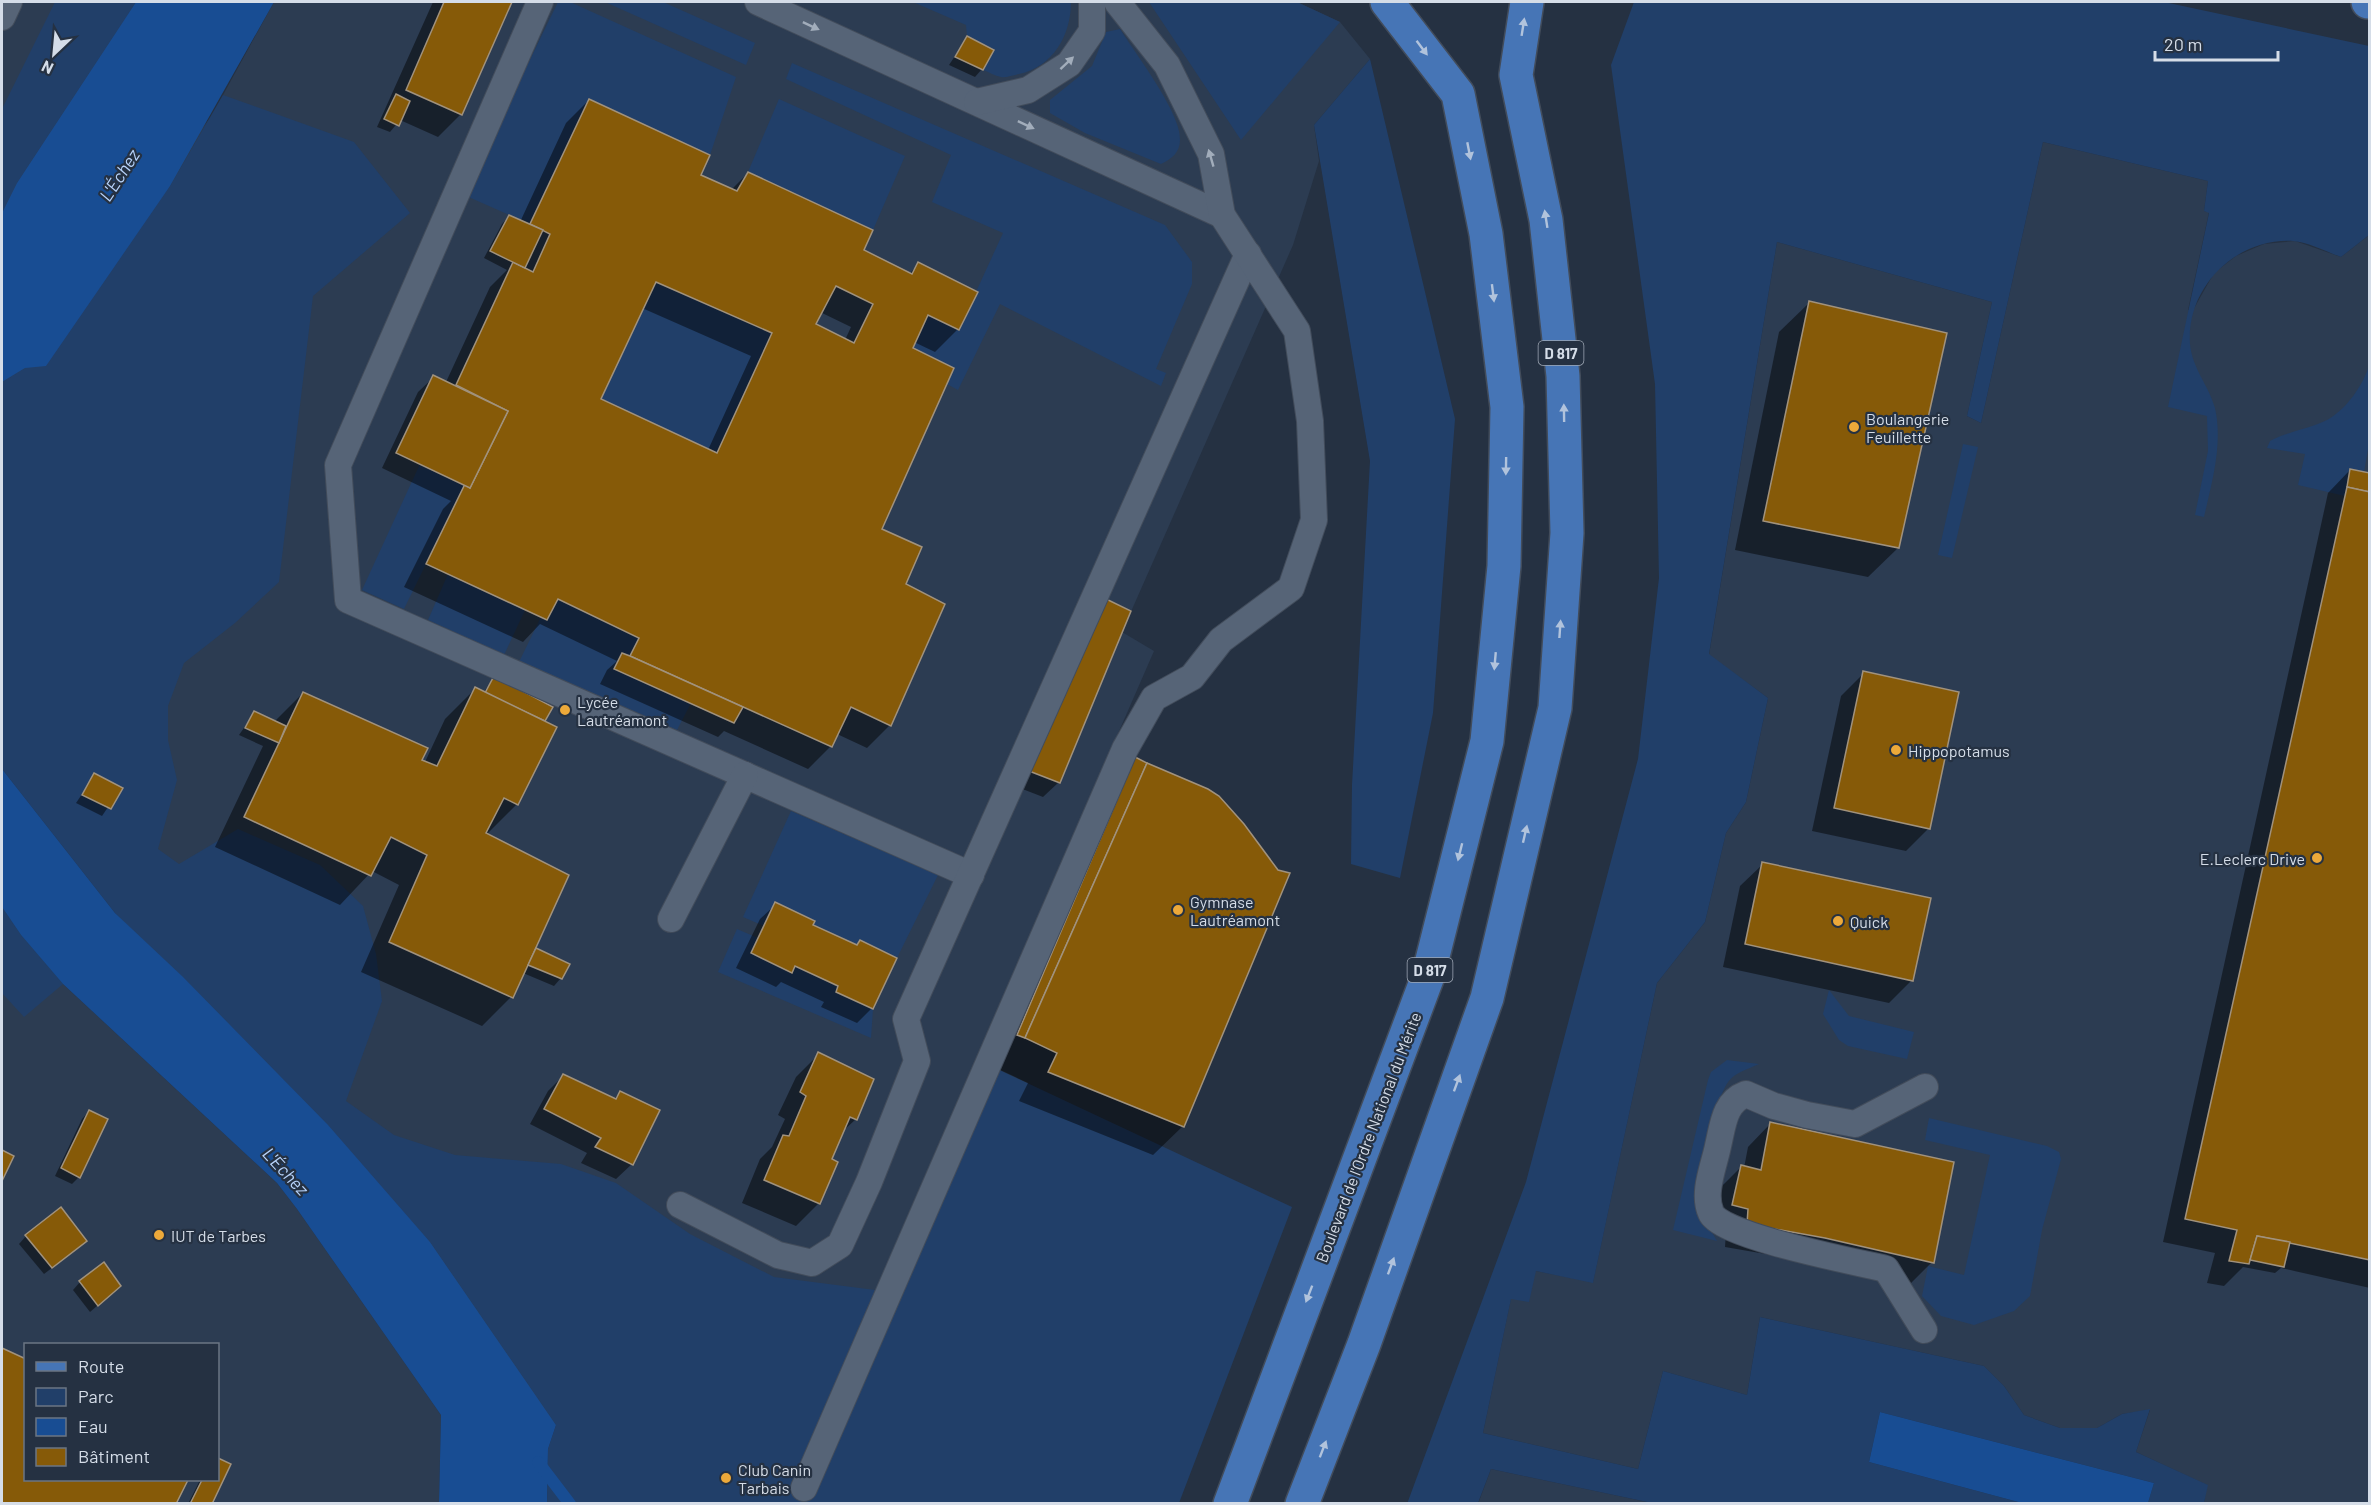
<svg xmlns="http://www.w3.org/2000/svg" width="2371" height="1505" viewBox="0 0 2371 1505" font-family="Barlow,sans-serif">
<rect width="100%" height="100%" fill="#253142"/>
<g fill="#2c3c52" fill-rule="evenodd">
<path d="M2,2H136L2,213Z"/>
<path d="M274,2H1297L1340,22L1370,59L1314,125L1319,161L1293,245L1122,632L1154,651L821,1414L556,1425L2,769V382L211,117Z"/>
<path d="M2043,142L2208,181L2204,211L2209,212L2188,310L2192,312L2214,273L2236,256L2264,244L2295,241L2341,257L2369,235V1503H2204L2207,1485L2136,1452L2150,1410L2122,1414L2097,1428H2060L2024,1415L2004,1386L1984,1366L1760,1317L1747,1395L1663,1371L1638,1469L1483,1433L1511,1298L1536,1271L1593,1282L1657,983L1705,922L1726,833L1746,802L1768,698L1709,655L1777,242L1992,302L1967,416L1981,423Z"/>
<path d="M2,907L21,935L63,984L277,1183L297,1209L441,1415L439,1503H2ZM26,1344H218V1480H26Z"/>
<path d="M1491,1469L1652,1503L1478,1504Z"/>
</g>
<g fill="#213f69">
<path d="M55,2H136L17,183L2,213V109Z"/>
<path d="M558,2H570L736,77L710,155L589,99L530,224L464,195Z"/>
<path d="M605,2H663L755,43L746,65Z"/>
<path d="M913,2H1071C1071,35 1053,67 1019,74C1013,75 1006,78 1001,77C995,76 989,72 983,70L994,50L967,36L966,25Z"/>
<path d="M1149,2H1297L1340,22L1241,140Z"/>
<path d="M1634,2H2164L2369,46V235L2341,257C2327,252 2308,242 2293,241C2236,238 2186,287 2190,344C2192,368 2209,386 2215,408C2223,444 2212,482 2204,517L2195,515L2208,451L2207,416L2168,407L2209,213L2204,211L2208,181L2043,142L1981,423L1967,416L1992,302L1777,242L1709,654L1768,698L1746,802L1726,833L1705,922L1657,983L1593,1283L1536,1271L1529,1302L1511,1299L1483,1433L1638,1469L1663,1371L1747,1395L1760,1317L1984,1366L2004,1386L2024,1415L2060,1428H2097L2122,1414L2150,1409L2136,1452L2208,1485L2204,1503H2148L2154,1483L1880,1412L1869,1462L2022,1503H1652L1491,1469L1478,1503L1407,1504L1526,1182L1638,759L1659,578L1655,384L1611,65Z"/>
<path d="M1120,29C1135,53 1182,114 1180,140C1180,152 1172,159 1161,164L1085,133L1050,113V100L1092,66L1106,32Z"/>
<path d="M1370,59L1455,419L1433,713L1400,878L1351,864L1352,785L1370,461L1314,125Z"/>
<path d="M792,63L1165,225L1192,262V284L1156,369L1166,373L1161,386L1000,304L958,390L947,384L953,368L913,348L928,315L959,329L1003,233L932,202L951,155L786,79Z"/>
<path d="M223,95L354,142L410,213L313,296L279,582L235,623L184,663L168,706V740L177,780L158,849L179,864L238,829L320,865L363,906L376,954L382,1001L346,1101L394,1135L455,1155L561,1164L616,1183L690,1234L774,1277L875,1290L976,1059L1292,1207L1179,1503H547L548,1449L556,1425L430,1242L115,913L2,769V382L25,368L170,186Z"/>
<path d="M779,99L905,156L873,230L748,172Z"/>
<path d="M656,282L772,333L717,453L601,399Z"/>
<path d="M2369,365V444L2364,472L2350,469L2345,496L2298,485L2305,454L2267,448L2270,441C2289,431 2309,429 2327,420C2346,410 2364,384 2369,365Z"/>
<path d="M1963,444L1978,447L1952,558L1938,555Z"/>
<path d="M420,464L465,484L404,609L362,590Z"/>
<path d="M448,574L525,610L504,655L428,620Z"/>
<path d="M558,599L639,638L630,656L622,653L615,668L691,703L677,730L519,662L541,617Z"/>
<path d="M791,811L938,875L897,958L860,940L857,945L813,925L814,921L776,902L764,926L743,917Z"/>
<path d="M2,907L21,935L63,984L24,1017L2,993Z"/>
<path d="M737,929L758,938L751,953L792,973L795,966L838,986L836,992L873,1009L871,1038L718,972Z"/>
<path d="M1829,990L1849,1016L1914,1032L1907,1059L1848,1046L1839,1040L1823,1014Z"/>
<path d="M1727,1060L1759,1064C1732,1076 1729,1074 1718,1104L1707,1224L1717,1241L1673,1230L1708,1080L1711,1072Z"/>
<path d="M1929,1118L2047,1146L2059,1152L2061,1159L2042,1230L2030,1296L2014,1311L1974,1325L1941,1316L1922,1296L1928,1266L1964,1275L1990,1155L1925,1140Z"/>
</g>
<g fill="#184d93">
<path d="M136,2H274L170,186L46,366L25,368L2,382V213L17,183Z"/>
<path d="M2,769L115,913L183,977L328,1125L430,1242L556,1425L548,1449L547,1503H439L441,1415L297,1209L277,1183L63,984L21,935L2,907Z"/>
<path d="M1880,1412L2154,1483L2148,1503H2022L1869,1462Z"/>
</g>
<g fill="#0007" fill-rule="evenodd">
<path d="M433,2H510L461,114L438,137L400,120L390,132L377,127Z"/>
<path d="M967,38L982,69L975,77L949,65Z"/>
<path d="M589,100L699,175L731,190L748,173L862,251L909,274L919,264L958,329L935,352L914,342L880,529L904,584L943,605L890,725L867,748L837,734L831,746L808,769L724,731L718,737L600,684L607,670L617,661L540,624L523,642L404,587L443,509L451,501L382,468L418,392L434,377L446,382L490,287L507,270L484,258L502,224L509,216L520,222L566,123ZM642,308L751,356L708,450L599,400ZM820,312L851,327L845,340L814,324Z"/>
<path d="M1809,303L1898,548L1868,577L1735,550L1779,332Z"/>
<path d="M2350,470L2370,475V1288L2281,1268L2275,1273L2243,1267L2224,1286L2207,1283L2215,1253L2163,1242L2328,493Z"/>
<path d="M1102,599L1059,782L1043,797L1015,786Z"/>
<path d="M1864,673L1929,828L1906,851L1812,831L1841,696Z"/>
<path d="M494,678L544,720L517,804L486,835L531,955L536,950L561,978L554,986L523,973L511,997L482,1026L361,972L399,885L372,871L340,905L215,847L263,746L239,735L255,712L274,722L303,693L425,762L445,719L475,689L483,693Z"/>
<path d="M1120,774L1183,1126L1153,1155L1019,1101L1028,1083L996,1068Z"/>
<path d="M95,775L121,788L102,816L76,803Z"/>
<path d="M1763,864L1912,980L1889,1003L1723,967L1740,886Z"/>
<path d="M776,904L811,926L856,946L860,941L872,1008L857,1023L821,1007L824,1002L781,982L776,987L736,968L760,919Z"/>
<path d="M819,1054L856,1119L841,1133L830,1160L819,1203L796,1226L742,1203L760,1159L772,1147L785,1119L778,1115L796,1077Z"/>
<path d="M564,1075L614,1099L620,1093L632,1164L616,1179L581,1163L587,1153L530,1124L548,1091Z"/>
<path d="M89,1111L79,1177L72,1184L55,1176L82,1119Z"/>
<path d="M1770,1124L1932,1262L1909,1285L1801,1260L1725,1247L1726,1231L1718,1190L1741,1167L1744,1168L1748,1147Z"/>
<path d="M26,1236L78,1248L44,1274L19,1244Z"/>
<path d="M80,1282L112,1293L90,1312L73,1290Z"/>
<path d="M2,1349L26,1361V1480H186L174,1504H2Z"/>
<path d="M218,1460L229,1465L211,1504H188L200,1480H218Z"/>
</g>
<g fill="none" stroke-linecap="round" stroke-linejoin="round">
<path stroke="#184d93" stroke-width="12" d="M538,1462L570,1504"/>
</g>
<g fill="#865a08" stroke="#a1927d" stroke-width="1.5" fill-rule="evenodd">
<path d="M444,2H512L462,115L406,90Z"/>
<path d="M967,36L994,50L983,70L955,57Z"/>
<path d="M396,94L410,101L399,126L384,119Z"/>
<path d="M589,99L710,155L701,175L737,191L748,172L873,230L864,250L912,274L918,262L978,292L959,330L928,315L913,348L954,368L882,529L922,547L906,584L945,604L891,726L851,707L832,747L630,656L639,638L558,599L547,620L426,564L465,484L470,488L508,411L456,385L513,262L533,272L550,234L530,224ZM656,282L772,333L717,453L601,399ZM836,286L873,304L854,343L816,324Z"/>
<path d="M509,215L543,230L525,268L490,251Z"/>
<path d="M1809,301L1947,333L1899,548L1763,521Z"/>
<path d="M433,375L508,411L470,488L396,453Z"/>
<path d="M2350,469L2370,473V492L2347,487Z"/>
<path d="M2347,487L2370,492V1260L2257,1236L2249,1264L2229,1261L2237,1230L2185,1219Z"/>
<path d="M1102,597L1131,611L1060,783L1029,771Z"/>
<path d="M622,653L630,656L743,707L734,723L614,669Z"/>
<path d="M1863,671L1959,692L1930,829L1834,808Z"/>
<path d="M494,676L553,707L545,721L485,693Z"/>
<path d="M475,687L557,727L518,805L504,798L486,833L569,875L513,998L389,942L427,855L391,837L371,876L244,817L303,692L428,748L422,760L437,766Z"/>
<path d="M254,711L286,726L279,743L245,728Z"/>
<path d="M1135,757L1147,763L1025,1038L1017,1035Z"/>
<path d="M1147,763L1208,789L1219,796L1244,824L1278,870L1290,873L1184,1127L1048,1072L1057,1053L1025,1038Z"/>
<path d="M94,773L123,788L111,809L82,795Z"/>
<path d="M1762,862L1931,898L1913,981L1745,944Z"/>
<path d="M775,902L815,921L813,925L857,945L860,940L897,958L873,1009L836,992L838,986L795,966L792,973L751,953Z"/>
<path d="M536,948L570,964L562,979L528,965Z"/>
<path d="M818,1052L874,1079L857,1120L850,1117L832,1159L838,1162L820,1204L764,1180L783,1135L789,1136L806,1096L800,1092Z"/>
<path d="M563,1074L616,1099L620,1091L660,1110L633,1165L595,1147L601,1138L544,1109Z"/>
<path d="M89,1110L108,1119L80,1178L61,1168Z"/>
<path d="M1770,1122L1954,1162L1934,1263L1825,1238L1747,1224L1748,1209L1732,1205L1741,1165L1761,1170Z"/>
<path d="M2,1150L14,1156L2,1181Z"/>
<path d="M61,1207L87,1241L52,1268L25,1235Z"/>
<path d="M2257,1236L2290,1242L2284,1267L2250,1260Z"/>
<path d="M104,1262L121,1286L98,1306L79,1281Z"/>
<path d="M2,1348L26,1359V1480H188L176,1504H2Z"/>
<path d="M218,1458L231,1464L212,1504H190L202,1480H218Z"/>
</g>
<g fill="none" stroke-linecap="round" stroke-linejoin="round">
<g stroke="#424c5b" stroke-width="28">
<g id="lane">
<path d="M540,2L338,465L348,600L971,875"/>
<path d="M758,2L1222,215"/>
<path d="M2,17L9,2"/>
<path d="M977,102L1028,90L1069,64L1092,31V2"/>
<path d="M671,919L745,775"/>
<path d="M680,1205L778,1255L812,1263L840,1245L869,1182L917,1061L906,1019L1248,254"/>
<path d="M1924,1330L1886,1269C1857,1262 1720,1236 1711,1213C1702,1193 1714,1166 1718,1146C1723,1125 1724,1102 1746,1094L1774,1106L1807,1115L1855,1124L1925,1087"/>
<path d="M804,1488L1125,749L1154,698L1192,677L1221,640L1291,588L1314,520L1310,421L1297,331L1222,215L1211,154L1167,65L1117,2"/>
</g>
</g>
<g stroke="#424c5b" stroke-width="36">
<g id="primary">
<path d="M2368,2H2370"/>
<path d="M1230,1504L1428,976L1487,741L1504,566L1507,407L1486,234L1458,94L1387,2"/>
<path d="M1302,1504L1364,1344L1487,998L1555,708L1567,533L1563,376L1546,220L1516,75L1527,2"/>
</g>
</g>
<use href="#lane" stroke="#566477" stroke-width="26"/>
<use href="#primary" stroke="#4675b6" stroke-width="33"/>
</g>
<defs><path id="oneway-solid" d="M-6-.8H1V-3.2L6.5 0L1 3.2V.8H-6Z" transform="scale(1.5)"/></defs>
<g fill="#a2adbb">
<use href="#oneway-solid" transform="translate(811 26) rotate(25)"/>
<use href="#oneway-solid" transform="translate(1067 63) rotate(-43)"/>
<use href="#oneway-solid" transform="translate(1026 125) rotate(25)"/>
<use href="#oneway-solid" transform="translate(1211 158) rotate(-106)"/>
</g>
<g fill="#b1c3dc">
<use href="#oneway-solid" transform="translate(1523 27) rotate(-81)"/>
<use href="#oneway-solid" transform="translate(1422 48) rotate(53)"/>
<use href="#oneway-solid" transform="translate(1469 151) rotate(79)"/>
<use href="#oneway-solid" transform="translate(1546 219) rotate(-99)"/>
<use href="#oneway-solid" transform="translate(1493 293) rotate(83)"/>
<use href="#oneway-solid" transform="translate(1564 413) rotate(-91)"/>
<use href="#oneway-solid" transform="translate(1506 466) rotate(91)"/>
<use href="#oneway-solid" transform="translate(1560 629) rotate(-86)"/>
<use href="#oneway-solid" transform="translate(1495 661) rotate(95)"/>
<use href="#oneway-solid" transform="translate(1525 834) rotate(-77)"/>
<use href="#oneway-solid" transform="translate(1460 852) rotate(104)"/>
<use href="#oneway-solid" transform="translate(1457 1083) rotate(-70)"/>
<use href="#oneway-solid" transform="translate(1391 1266) rotate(-70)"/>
<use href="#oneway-solid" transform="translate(1309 1294) rotate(111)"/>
<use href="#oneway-solid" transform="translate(1323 1449) rotate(-69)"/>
</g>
<g fill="#eca93a" stroke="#253142" stroke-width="2">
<circle cx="1854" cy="427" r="6"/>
<circle cx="565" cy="710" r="6"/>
<circle cx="1896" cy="750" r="6"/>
<circle cx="2317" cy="858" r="6"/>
<circle cx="1178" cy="910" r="6"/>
<circle cx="1838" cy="921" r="6"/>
<circle cx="159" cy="1235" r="6"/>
<circle cx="726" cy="1478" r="6"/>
</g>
<g text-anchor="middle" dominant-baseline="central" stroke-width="4.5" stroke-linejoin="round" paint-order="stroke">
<g fill="#253142" stroke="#a0a9b6" stroke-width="1.5">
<rect x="1538.5" y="341" width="45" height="24" rx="4.5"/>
<rect x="1407.5" y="958" width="45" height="24" rx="4.5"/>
</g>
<g font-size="15" font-weight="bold" fill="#d5dde8">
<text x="1561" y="353">D 817</text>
<text x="1430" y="970">D 817</text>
</g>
<g font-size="16" fill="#d5dde8" stroke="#253142" text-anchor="start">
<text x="1866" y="418">Boulangerie<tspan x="1866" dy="18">Feuillette</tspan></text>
<text x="577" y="701">Lycée<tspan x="577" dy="18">Lautréamont</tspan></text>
<text x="1908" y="750">Hippopotamus</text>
<text x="2305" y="858" text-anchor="end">E.Leclerc Drive</text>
<text x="1190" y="901">Gymnase<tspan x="1190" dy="18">Lautréamont</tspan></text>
<text x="1850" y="921">Quick</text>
<text x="171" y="1235">IUT de Tarbes</text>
<text x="738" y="1469">Club Canin<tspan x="738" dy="18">Tarbais</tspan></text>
</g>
<g font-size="16" fill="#d5dde8" stroke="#253142">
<text transform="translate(1368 1137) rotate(-69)">Boulevard de l'Ordre National du Mérite</text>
</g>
<g font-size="18" font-style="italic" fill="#b7d3fb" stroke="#253142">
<text transform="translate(119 175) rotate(-57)">L'Échez</text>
<text transform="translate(286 1171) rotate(47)">L'Échez</text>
</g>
</g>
<rect width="2371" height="1505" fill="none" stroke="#d5dde8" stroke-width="6"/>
<rect x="24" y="1343" width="195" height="138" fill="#253142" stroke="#6b7684" stroke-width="1.5"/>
<rect x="36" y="1362" width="30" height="9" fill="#4675b6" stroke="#6b7684" stroke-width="1.5"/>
<text x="78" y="1373" font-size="18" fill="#d5dde8">Route</text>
<rect x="36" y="1388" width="30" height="18" fill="#213f69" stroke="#6b7684" stroke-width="1.5"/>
<text x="78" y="1403" font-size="18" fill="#d5dde8">Parc</text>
<rect x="36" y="1418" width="30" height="18" fill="#184d93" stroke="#6b7684" stroke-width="1.5"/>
<text x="78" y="1433" font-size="18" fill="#d5dde8">Eau</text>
<rect x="36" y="1448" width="30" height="18" fill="#865a08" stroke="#6b7684" stroke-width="1.5"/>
<text x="78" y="1463" font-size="18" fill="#d5dde8">Bâtiment</text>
<g transform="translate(54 54) rotate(206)" stroke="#253142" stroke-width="4.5" paint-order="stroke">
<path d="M0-4.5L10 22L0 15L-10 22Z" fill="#d5dde8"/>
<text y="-9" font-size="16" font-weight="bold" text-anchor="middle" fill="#d5dde8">N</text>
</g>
<path d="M2155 51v9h123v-9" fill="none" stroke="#d5dde8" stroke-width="3"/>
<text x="2164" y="51" font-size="18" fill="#d5dde8" stroke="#253142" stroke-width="4.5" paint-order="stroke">20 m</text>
</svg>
